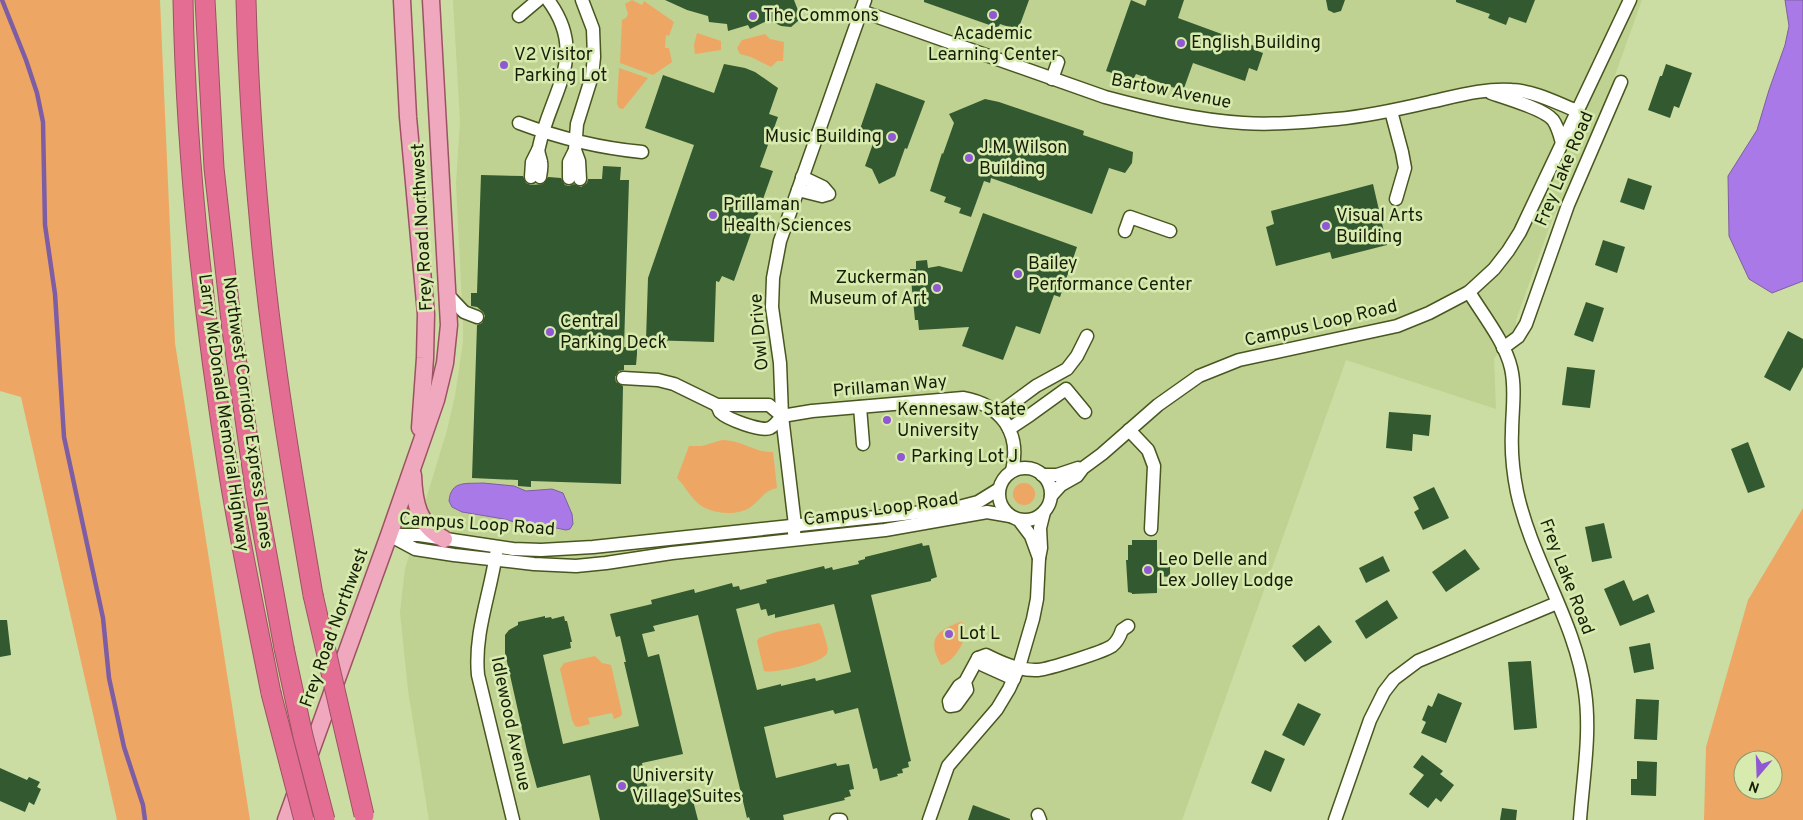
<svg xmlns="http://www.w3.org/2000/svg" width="1803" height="820" viewBox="0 0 1803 820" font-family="Overpass,sans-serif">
<rect width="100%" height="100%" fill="#cbdda2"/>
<path fill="#bfd291" d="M453,0H1642L1583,164L1553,217L1516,320V327L1494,359L1496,409L1346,360L1182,820H429L408,690L400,612L405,569L447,430L455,396L463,342V324L456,184L460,121Z"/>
<g fill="#eea664" fill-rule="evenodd">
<path d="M0,0H160L175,343L250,820H117L21,397L0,391Z"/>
<path d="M632,0L642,5L644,1L674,22L669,36L666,35L665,48H669L672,62L653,75L620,63L622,20L626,18L628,14L625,4Z"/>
<path d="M697,33L721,41V50L695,54L694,45Z"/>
<path d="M765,34L770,39L784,42L783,61H777L771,67L751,57L740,54L737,48L742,40Z"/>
<path d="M619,68L648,78L623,109L619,108L617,104Z"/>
<path d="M722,440C743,440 754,453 773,452L777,488C763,491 762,499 752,506C739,517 713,514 700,505C691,498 685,486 677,478L689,446H702Z"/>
<circle cx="1024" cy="494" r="11"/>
<path d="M1803,508V820H1704L1706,747L1748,600ZM1743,760H1773V790H1743Z"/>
<path d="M960,622L964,623C970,636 955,662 941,665C927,640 935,631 960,622Z"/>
<path d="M819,623C823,627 823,632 825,638C826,642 829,649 827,653C824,663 773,674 764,671L757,641L759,638L776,632Z"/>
<path d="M595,656L602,663L611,665L622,713L621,716L614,719L612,713L588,718L590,724L579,727L575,726L572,720L560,669L564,663Z"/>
</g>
<g fill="#a97ae7" stroke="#7d5ea4">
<path d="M1785,0H1803V281L1772,293L1749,279L1729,236L1728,176L1757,130L1769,90L1785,45L1789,26Z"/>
<path d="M483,483L514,486L526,491L552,489L563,493L572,514L573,524L570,529L566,530L551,527L528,526L504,519L462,512L452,507L449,501C451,480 466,484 483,483Z"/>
</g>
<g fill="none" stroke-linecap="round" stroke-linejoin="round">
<path stroke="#7d5ea4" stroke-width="4.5" d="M2,0L26,60L37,93L43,122L45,225L55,294L64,437L103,618L109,678L124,747L143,805L145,820"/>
</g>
<g fill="#32592f" fill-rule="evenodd">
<path d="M665,0H794L799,13L798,21L791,27L781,26L769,20L750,29L748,25L728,31L727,24L709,22L708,16L687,10Z"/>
<path d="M924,0H1029L1018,30L1000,24L998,28L924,2Z"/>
<path d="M1131,0L1145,6L1147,0H1184L1178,18L1257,47L1255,50L1263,53L1257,71L1249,68L1245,81L1193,63L1183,91L1136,74L1133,80L1106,71Z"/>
<path d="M1326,0H1345L1341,11L1334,13L1328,10Z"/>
<path d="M1456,0H1535L1526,23L1509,17L1506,25L1488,18L1490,14L1456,2Z"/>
<path d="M724,64L745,68L755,72L778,88L769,114L778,117L760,167L773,171L734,281L722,276L719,282L716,281L714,342L646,340L648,278L694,145L645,128L663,75L714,93Z"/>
<path d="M1666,64L1692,73L1679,108L1674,106L1670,118L1648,110L1660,76H1662Z"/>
<path d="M876,83L925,101L907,149L905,148L895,176L879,184L872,169L865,166L875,138L859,132Z"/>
<path d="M985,99L999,102L1084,131L1083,135L1133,152L1132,163L1125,173L1109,168L1092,214L991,178L990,183L984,181L971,217L959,213L961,208L944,202L946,197L930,191L942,153L943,154L954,123L949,114Z"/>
<path d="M603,166L621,167L620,180H629L624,347H637V354L636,365H624V370L619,371L615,377L616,382L623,386L621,484L531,481V487L518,486V480L472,478L477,325L482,323L485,316L483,312L477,307L471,306V293H477L481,175L523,176L526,183L531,185L543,184L548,177L561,178L565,185L569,186L574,184L581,187L587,183L588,179H602Z"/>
<path d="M1628,178L1652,186L1644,210L1620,202Z"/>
<path d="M1373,184L1387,245L1332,259L1330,252L1276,266L1266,227L1274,224L1271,211Z"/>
<path d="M983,213L1077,247L1060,297L1054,295L1040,334L1016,326L1003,360L962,346L969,327L919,330L918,320H915L910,269H916V261L927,260L928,268L939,266L962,272Z"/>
<path d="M1603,240L1625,247L1617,273L1595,265Z"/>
<path d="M1586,302L1604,308L1593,342L1574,335Z"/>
<path d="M1788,331L1803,339V367L1790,391L1764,377Z"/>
<path d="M1567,367L1595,370L1590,408L1562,405Z"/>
<path d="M1389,412L1431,415L1429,436L1413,434L1412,451L1386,448Z"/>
<path d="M1748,442L1765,487L1748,493L1731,449Z"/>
<path d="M1434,487L1449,518L1423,530L1414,512L1419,509L1413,497Z"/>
<path d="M1604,523L1612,558L1592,562L1585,527Z"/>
<path d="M1132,540H1157V561L1158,563H1170V577L1158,576L1157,578V593L1132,594V593L1128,592L1126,560H1128V545H1132Z"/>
<path d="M922,543L923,546L929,545L937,577L931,579V581L871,595L911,761L908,762L909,767L902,769L903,773L897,774L898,776L880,781L877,768L873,769L858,708L835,714L833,710L764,727L776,778L836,763L837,766L849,764L854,789L849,790L851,796L844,798L845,800L783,815L784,820H750L749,817L747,818L698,615L653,626L655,631L642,634L648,657L659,654L683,754L642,763L650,799L690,789L698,820H600L590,775L537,788L527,751L505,653V635L509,630L518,625V622L545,616V618L551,617L552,619L564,616L565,621H567L572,642H570L571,648L543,655L563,744L639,726L624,662H626L620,636L616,637L610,614L652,604L651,600L694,589L695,593L732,583L733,587L739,586L740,590L767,583L766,580L824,566L825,569L832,567L833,570L859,564L858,561L865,559V557ZM759,603L761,610L766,609L768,616L775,614V618L834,604L851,672L816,681L815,678L781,686V684L757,690L736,609Z"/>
<path d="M1465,549L1480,569L1446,592L1432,572Z"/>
<path d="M1383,556L1390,571L1366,583L1359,568Z"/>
<path d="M1624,580L1633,601L1648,594L1655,612L1620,626L1604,589Z"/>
<path d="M1387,600L1398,618L1366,639L1355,621Z"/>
<path d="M0,620H7L11,655L0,657Z"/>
<path d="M1319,625L1332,642L1305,662L1292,646Z"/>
<path d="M1650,643L1654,669L1634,673L1629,647Z"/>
<path d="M1531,661L1537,728L1514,730L1508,662Z"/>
<path d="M1438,693L1462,703L1446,743L1421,733L1426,722L1422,720L1428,705L1432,707Z"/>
<path d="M1636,699L1659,700L1657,740L1634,739Z"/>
<path d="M1298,703L1321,714L1304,746L1282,735Z"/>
<path d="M1265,750L1285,759L1271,792L1251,783Z"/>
<path d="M1422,755L1443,771L1440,774L1454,785L1441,802L1436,798L1428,808L1409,794L1424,775L1413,767Z"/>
<path d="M1637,761L1657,762L1656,796L1631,795V779H1637Z"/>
<path d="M0,768L27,780L29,777L40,782L37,787L41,789L34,805L29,802L25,812L0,801Z"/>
<path d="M973,805L1010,819V820H968Z"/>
<path d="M1502,808L1517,810L1516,820H1500Z"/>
</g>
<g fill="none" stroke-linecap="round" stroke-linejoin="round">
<g stroke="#48561f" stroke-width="15">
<g id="minor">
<path d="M861,11L1105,97C1150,109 1196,120 1243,123C1274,125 1306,122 1337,119C1369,116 1400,109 1430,102C1457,96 1485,88 1512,90C1534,91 1557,103 1577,111"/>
<path d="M519,16L538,0"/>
<path d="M1052,79L1058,62"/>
<path d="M1491,93C1506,98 1544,109 1553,120C1558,127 1560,136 1562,143"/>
<path d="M1391,111L1402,152L1405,168L1396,199"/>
<path d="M519,123C559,138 599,148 642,152"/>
<path d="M531,177L532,162L538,150"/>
<path d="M540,177C541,172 542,167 541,162C540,156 537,152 539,147C551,91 589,55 548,0"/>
<path d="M569,178V162L575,150"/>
<path d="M580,179L579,161L575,150L577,124L592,76L594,57L593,29L582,0"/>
<path d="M798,190L822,196L829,194L823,187L802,177"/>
<path d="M1125,231L1130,217L1170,231"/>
<path d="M1469,292C1483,315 1505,342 1511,368C1516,389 1512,411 1512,432C1511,452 1513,472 1517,492C1532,561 1576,622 1585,692C1591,734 1583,778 1580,820"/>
<path d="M447,294L464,312L477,317"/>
<path d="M1503,348L1518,337L1526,324L1568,205L1621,82"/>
<path d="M623,378L658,380L674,384L717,405H769L782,416"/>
<path d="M717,405C718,407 719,410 720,412C727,419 761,432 770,428C774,426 779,420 782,416"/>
<path d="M860,407L863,444"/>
<path d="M998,414L1036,386L1067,369L1077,356L1087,336"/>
<path d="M782,416L812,411L963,398C1002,405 1021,433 1012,471"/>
<path d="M1009,429L1030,415L1066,389L1085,412"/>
<path d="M1129,430L1148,450L1154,466L1151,529"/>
<circle cx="1025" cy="494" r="26"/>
<path d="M1042,475H1057L1078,468"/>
<path d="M1051,496L1061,485L1077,476L1083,468L1102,454L1158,405L1199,376L1239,360L1397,326L1429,313L1469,292L1494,269L1508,251L1520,232L1630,0"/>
<path d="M1019,520L1031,536L1039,558"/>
<path d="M794,533L795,525L782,416L780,363L772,307L773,278L780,241L865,0"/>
<path d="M389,535L415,549L454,555L534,564L576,566L606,563L672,553L885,530L987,512L1010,516"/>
<path d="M392,535H419L513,549L541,550L593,547L951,509L978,502L999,489"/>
<path d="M496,554C490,595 474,633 478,675L513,820"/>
<path d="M978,658L983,665L1014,679"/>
<path d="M965,682L967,690L956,705L950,706L949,701L959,686L965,682L978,658L986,655C1002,663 1020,671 1038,670C1049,669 1103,652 1112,646C1117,642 1120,636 1122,630L1128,626"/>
<path d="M1038,815L1040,820"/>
<path d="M836,820H841"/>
<path d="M929,820L948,766L997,709L1009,689L1019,667L1033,619L1037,599L1039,558L1041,548L1040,528L1044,512"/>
<path d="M1335,820L1370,720L1384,692L1394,679L1418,661L1557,603"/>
</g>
</g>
<g stroke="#9c5262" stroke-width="19">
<g id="major">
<path d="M402,0L408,117L426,314L425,358L420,428"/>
<path d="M413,475C414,502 418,525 444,539"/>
<path d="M286,820L389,535L436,400L445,363L449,325L431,0"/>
</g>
</g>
<g stroke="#9c5262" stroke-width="21">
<g id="highway">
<path d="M183,0C186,161 204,322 230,481C242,552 257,622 271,693"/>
<path d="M205,0L214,168L232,330L256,495L284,648"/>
<path d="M246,0C248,76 253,152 260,227C271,351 292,473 313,595"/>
</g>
</g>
<use href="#minor" stroke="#fff" stroke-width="12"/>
<use href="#major" stroke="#efa8be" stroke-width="16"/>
<use href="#highway" stroke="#e46e93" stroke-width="19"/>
<g stroke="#9c5262" stroke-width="21" stroke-linecap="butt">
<g id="highway-bridge">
<path d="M313,595L364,815"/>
<path d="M284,648L303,736L325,820"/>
<path d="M271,693L304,820"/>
</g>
</g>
<use href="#highway-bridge" stroke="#e46e93" stroke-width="19"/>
</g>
<g fill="#9059d1" stroke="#d8ebaf" stroke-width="2">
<circle cx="993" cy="15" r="5"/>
<circle cx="753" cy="16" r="5"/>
<circle cx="1181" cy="43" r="5"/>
<circle cx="504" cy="65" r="5"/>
<circle cx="892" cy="137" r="5"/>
<circle cx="969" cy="158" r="5"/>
<circle cx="713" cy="215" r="5"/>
<circle cx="1326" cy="226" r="5"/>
<circle cx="1018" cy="274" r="5"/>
<circle cx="937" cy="288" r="5"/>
<circle cx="550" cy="332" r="5"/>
<circle cx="887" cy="420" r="5"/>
<circle cx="901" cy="457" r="5"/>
<circle cx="1148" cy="570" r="5"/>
<circle cx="949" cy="634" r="5"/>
<circle cx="622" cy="786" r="5"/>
</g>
<g text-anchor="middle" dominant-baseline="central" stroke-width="5" stroke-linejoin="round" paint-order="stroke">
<g font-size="18" fill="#171d07" stroke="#d8ebaf" text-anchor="start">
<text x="763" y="16">The Commons</text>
<text x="993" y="34" text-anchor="middle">Academic<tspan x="993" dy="21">Learning Center</tspan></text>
<text x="1191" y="43">English Building</text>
<text x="514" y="55">V2 Visitor<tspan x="514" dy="21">Parking Lot</tspan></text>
<text x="882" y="137" text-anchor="end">Music Building</text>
<text x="979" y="148">J.M. Wilson<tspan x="979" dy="21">Building</tspan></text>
<text x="723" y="205">Prillaman<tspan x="723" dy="21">Health Sciences</tspan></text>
<text x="1336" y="216">Visual Arts<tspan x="1336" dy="21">Building</tspan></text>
<text x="1028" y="264">Bailey<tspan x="1028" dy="21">Performance Center</tspan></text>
<text x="927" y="278" text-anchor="end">Zuckerman<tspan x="927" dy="21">Museum of Art</tspan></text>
<text x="560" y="322">Central<tspan x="560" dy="21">Parking Deck</tspan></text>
<text x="897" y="410">Kennesaw State<tspan x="897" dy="21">University</tspan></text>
<text x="911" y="457">Parking Lot J</text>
<text x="1158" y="560">Leo Delle and<tspan x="1158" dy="21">Lex Jolley Lodge</tspan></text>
<text x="959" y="634">Lot L</text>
<text x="632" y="776">University<tspan x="632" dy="21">Village Suites</tspan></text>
</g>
<g font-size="18" fill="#171d07" stroke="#d8ebaf">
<text transform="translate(1171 92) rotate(11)">Bartow Avenue</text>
<text transform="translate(1565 169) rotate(-67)">Frey Lake Road</text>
<text transform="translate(423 227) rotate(-93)">Frey Road Northwest</text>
<text transform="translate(1321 324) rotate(-13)">Campus Loop Road</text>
<text transform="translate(760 332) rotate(-95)">Owl Drive</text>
<text transform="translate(890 387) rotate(-5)">Prillaman Way</text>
<text transform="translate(223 413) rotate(82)">Larry McDonald Memorial Highway</text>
<text transform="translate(247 413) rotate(82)">Northwest Corridor Express Lanes</text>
<text transform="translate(881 510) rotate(-8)">Campus Loop Road</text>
<text transform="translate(477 525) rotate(4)">Campus Loop Road</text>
<text transform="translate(1566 577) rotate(69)">Frey Lake Road</text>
<text transform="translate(335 628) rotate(-70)">Frey Road Northwest</text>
<text transform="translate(510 724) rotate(78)">Idlewood Avenue</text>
</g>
</g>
<g transform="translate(1758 775) rotate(199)"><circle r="24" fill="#d8ebaf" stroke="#8b996c"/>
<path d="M0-4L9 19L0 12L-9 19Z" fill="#9059d1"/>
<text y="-8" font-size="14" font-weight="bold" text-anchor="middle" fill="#171d07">N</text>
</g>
</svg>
